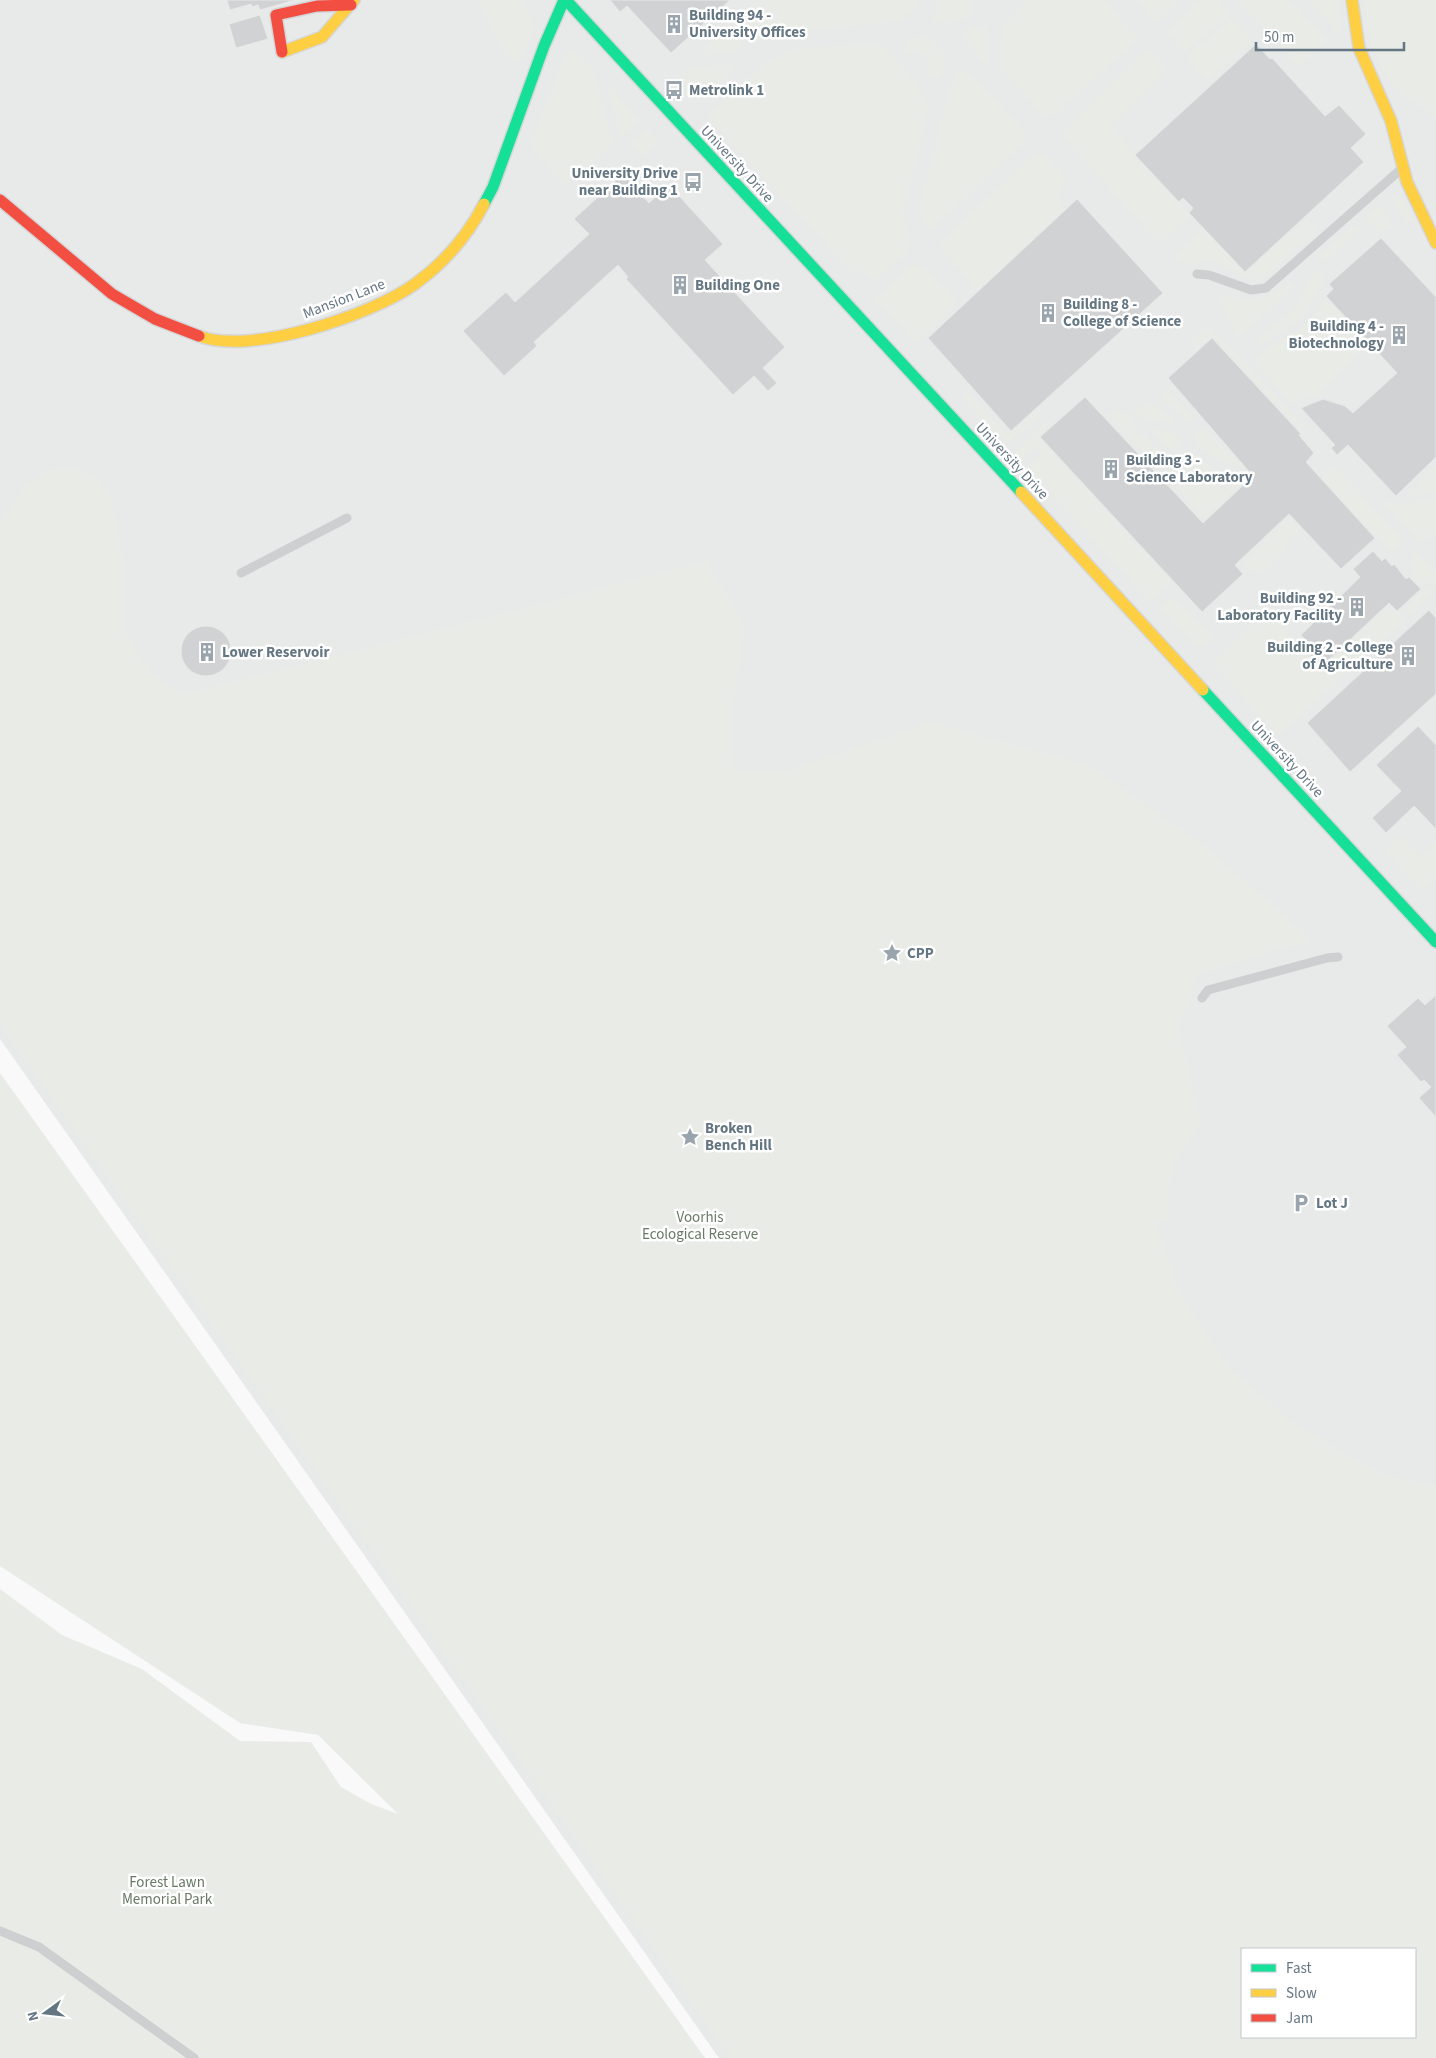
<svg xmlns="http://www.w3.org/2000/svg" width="1436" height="2058" viewBox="0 0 1436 2058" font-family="'Source Sans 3',sans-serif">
<rect width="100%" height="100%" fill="#f9f9f9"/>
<path fill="#e8e9e9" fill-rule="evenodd" d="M0,0H1436V2058H719L0,1039ZM1242,1949H1415V2037H1242Z"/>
<g fill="#e8ebe6" fill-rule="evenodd">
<path d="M478,0H523L531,21L534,24L521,63L506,57Z"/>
<path d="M757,0H919L913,12L898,22L761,35L751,32C747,15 743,13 757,0Z"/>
<path d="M934,0H971L974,11C965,22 941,29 930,18L937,12L938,4Z"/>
<path d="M1027,0H1101L1107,3L1136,36V41L1058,112L1045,117L1000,68C999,32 1002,25 1027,0Z"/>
<path d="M1136,0H1181L1159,20H1153Z"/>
<path d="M1201,0H1219L1223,4L1221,10L1224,5L1231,14L1184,53L1173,41L1175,38L1170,39L1164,33Z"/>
<path d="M1237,0H1290L1328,41L1299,67Z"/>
<path d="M1308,0H1338L1340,29L1337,32Z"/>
<path d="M1366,0H1436V116C1424,108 1408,101 1397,90C1375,70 1365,28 1366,0Z"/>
<path d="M1232,17L1254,41L1208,81L1186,57Z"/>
<path d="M727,23H733C739,29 743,42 740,50L735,53L703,56L701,51Z"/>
<path d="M985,26L990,30L987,63L983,64C974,57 974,46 964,40V34L970,29Z"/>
<path d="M923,36C943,44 952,57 940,77L932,79L925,72L928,64L925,56L917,51L907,54L904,46L909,40Z"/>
<path d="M873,43C892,46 922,88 929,106L904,209L906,226L912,242L908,251L874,282L865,273H853L707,117C731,95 762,59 793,49Z"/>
<path d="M1149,47L1168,70L1112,126L1135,155L1192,216L1159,244L1062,136L1065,129Z"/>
<path d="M575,49L593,69L613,145L564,187L530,144L554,86L566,50Z"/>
<path d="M734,62L737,67L705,97L692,98L679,81V75L688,68Z"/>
<path d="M966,70L1023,129L1025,142L934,227L929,228L920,218L919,210L952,80L958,71Z"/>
<path d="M608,85L640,121L620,138Z"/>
<path d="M647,127L659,142L642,157L630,143Z"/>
<path d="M1038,154L1045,156L1067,181L1061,187L1058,198L1065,210L977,291L943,251L941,241L1030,158Z"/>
<path d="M1395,196L1402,199L1414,222L1407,223L1390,198Z"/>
<path d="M1379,204L1390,217L1391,225L1380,233L1364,217Z"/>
<path d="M1307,219L1318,231L1265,277L1256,281L1210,261L1187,266L1175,255L1204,228L1245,272Z"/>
<path d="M1355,224L1361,230L1326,262L1320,255Z"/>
<path d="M915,265L929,271L958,303L947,313C941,307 936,309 928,311L939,309L947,314L915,344L903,330L906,328L903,329L876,302V298L907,268Z"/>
<path d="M1315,267L1326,280C1314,294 1309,313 1295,325C1285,333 1271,337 1261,345L1255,340L1288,315L1297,304Z"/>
<path d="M1290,282L1295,286L1238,339L1232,329L1231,320L1217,300L1225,295L1252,299L1265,296L1273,294Z"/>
<path d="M1325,297L1369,344L1317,396L1298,401L1293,405L1253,362L1270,347L1300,329L1313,316Z"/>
<path d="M1208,325L1305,427L1301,430L1213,337L1197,349L1190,341Z"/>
<path d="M1165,390H1169L1193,417L1191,424L1165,402L1162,393Z"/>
<path d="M969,392L1009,435L1038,408L1044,414L1008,445L962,397Z"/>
<path d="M1146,403L1162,408L1176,422L1170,424L1137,417L1135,412L1139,406Z"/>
<path d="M1114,409L1129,415L1134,422L1136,434L1146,435L1155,447L1171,462L1161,472L1106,414Z"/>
<path d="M1047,420L1051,425L1039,438L1172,582L1150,602L1027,468L1042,453L1035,447L1020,461L1014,454Z"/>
<path d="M1202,428L1211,433L1247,470C1228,463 1196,457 1194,433L1195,430Z"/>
<path d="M1152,429C1163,429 1177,432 1183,442L1176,448L1166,447L1150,430Z"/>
<path d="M1186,451H1190L1212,467L1246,480L1204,519L1163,474Z"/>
<path d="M1436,464V493L1405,497Z"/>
<path d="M69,466L98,476L112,500L123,560L125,633L151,673L184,694L706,561L745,624L731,719L735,770H787L932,722L1089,765L1208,848L1312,940L1196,975L1190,1007L1177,1022L1201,1122L1176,1159L1167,1190L1171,1221L1156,1220L1180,1294L1230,1368L1296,1425L1382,1474L1436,1486V2058H731L0,1025V521L25,487L45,472ZM1242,1949H1415V2037H1242Z"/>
<path d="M1331,468L1339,470L1404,541L1391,554L1321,477Z"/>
<path d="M1425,499L1436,500V534L1420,543L1384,504L1390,500L1402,505Z"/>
<path d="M1289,517L1301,529L1283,547L1286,550L1258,576L1243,562Z"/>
<path d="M1416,551L1436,573L1435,590L1428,582L1423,587L1412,576L1415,572L1411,568L1414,560L1412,556Z"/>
<path d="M1427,587L1432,593L1410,615L1404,609Z"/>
<path d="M1173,596L1211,633L1212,639C1207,645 1202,646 1195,646L1160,608Z"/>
<path d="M1390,606L1406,619L1278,736L1212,663L1267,610L1321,669Z"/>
<path d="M1401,835L1420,856L1436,842V878L1422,891L1384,850Z"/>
<path d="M0,1073L705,2058H0V1589L62,1635L142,1669L240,1741L311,1742L341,1787L371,1804L398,1814L318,1735L240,1723L0,1566Z"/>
</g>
<g fill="#d0d2d3" stroke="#e8e8e8">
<path d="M227,0H295L260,10L258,5L252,7L251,4L230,10Z"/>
<path d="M610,0H730L671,53L627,6L620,12Z"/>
<path d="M260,15L268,39L236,48L229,24Z"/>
<path d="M1256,44L1270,59L1272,58L1325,116L1339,105L1366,134L1351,148L1364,162L1245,272L1189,213L1193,208L1183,198L1179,202L1135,155Z"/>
<path d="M623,174L649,203L669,185L723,244L705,260L785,347L763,368L777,383L768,391L754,376L733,395L626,279L628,277L618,265L534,342L537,346L504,376L463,331L506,292L515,302L589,234L574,219Z"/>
<path d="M1077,199L1163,293L1011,431L928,338Z"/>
<path d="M1381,238L1436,297V457L1396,496L1348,445L1337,455L1331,448L1335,445L1301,408L1323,399L1345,406L1353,413L1397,373L1326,296L1333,289L1329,284Z"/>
<path d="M1212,338L1301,434L1299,435L1314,453L1306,462L1375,538L1341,569L1289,514L1235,565L1243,574L1202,612L1040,437L1085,397L1203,523L1253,476L1168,378Z"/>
<path d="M1373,551L1382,561L1385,558L1392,566L1394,564L1406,579L1409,577L1421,589L1397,611L1389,603L1321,667L1310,655L1314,651L1301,635L1360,577L1353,569Z"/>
<path d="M1429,610L1436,618V694L1350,772L1307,723Z"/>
<circle cx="206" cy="651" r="25"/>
<path d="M1418,726L1436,745V829L1414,806L1386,833L1372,818L1401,791L1376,765Z"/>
<path d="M1436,995V1117L1419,1098L1431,1087L1424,1080L1421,1082L1397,1055L1406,1047L1387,1026L1418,998L1425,1005Z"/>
</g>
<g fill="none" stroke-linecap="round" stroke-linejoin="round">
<g stroke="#d5d6d7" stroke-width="14">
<g id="fast">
<path d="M566,0L1021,492"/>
<path d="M484,204L493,187L544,46L564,0"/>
<path d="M1203,690L1436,942"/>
</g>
</g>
<g stroke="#d5d6d7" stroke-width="14">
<g id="slow">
<path d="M1352,0L1359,48L1391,121L1407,182L1436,243"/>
<path d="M282,52L322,37L354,0"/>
<path d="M199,336C250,356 372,315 415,284C444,263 468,235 484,204"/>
<path d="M1021,492L1203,690"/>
</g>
</g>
<g stroke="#d5d6d7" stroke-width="14">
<g id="jam">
<path d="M282,52L276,15L317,6L351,5"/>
<path d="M0,200L112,294L155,319L199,336"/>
</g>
</g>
<g stroke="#cecfd0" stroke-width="9">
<path d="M1197,274L1209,275L1251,290L1266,288L1400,170"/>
<path d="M241,573L347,518"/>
<path d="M1202,998L1208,990L1327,958L1338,957"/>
<path d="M0,1931L39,1947L194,2058"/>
</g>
<use href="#fast" stroke="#16e098" stroke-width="11"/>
<use href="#slow" stroke="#ffcf43" stroke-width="11"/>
<use href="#jam" stroke="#f24e42" stroke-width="11"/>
</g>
<defs>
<g id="building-bare" transform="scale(1.5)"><path d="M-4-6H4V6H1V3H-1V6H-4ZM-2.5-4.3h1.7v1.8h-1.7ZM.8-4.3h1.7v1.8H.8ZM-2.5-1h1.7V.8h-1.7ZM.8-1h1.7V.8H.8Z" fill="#99a4ac" stroke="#fff" stroke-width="2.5" paint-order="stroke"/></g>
<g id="bus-bare" transform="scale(1.5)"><path d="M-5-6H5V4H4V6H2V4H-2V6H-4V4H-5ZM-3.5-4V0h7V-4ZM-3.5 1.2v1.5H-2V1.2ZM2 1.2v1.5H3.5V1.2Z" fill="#99a4ac" stroke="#fff" stroke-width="2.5" paint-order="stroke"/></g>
<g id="sight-bare" transform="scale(1.5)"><path d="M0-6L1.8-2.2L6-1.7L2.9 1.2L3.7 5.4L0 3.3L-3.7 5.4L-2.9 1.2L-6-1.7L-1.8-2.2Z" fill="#99a4ac" stroke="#fff" stroke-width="2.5" paint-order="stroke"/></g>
<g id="parking-bare" transform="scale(1.5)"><path d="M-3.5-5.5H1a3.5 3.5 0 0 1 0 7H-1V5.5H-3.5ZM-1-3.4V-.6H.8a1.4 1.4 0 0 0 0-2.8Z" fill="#99a4ac" stroke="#fff" stroke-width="2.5" paint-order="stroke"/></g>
</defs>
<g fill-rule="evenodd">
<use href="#building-bare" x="674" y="24"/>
<use href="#bus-bare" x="674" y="90"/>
<use href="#bus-bare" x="693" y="182"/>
<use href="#building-bare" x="680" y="285"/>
<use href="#building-bare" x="1048" y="313"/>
<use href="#building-bare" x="1399" y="335"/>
<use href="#building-bare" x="1111" y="469"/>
<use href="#building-bare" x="1357" y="607"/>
<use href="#building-bare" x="207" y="652"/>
<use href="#building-bare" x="1408" y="656"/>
<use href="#sight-bare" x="892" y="953"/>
<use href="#sight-bare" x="690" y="1137"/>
<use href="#parking-bare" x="1301" y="1203"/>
</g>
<g text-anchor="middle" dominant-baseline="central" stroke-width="5" stroke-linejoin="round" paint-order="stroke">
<g font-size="15" font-weight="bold" fill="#657683" stroke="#fff" text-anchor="start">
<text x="689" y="15">Building 94 -<tspan x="689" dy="17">University Offices</tspan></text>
<text x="689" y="90">Metrolink 1</text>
<text x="678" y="173" text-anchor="end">University Drive<tspan x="678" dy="17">near Building 1</tspan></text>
<text x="695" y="285">Building One</text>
<text x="1063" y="304">Building 8 -<tspan x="1063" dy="17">College of Science</tspan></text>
<text x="1384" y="326" text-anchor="end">Building 4 -<tspan x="1384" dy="17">Biotechnology</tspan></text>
<text x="1126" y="460">Building 3 -<tspan x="1126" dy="17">Science Laboratory</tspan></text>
<text x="1342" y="598" text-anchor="end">Building 92 -<tspan x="1342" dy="17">Laboratory Facility</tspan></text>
<text x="1393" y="647" text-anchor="end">Building 2 - College<tspan x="1393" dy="17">of Agriculture</tspan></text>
<text x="222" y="652">Lower Reservoir</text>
<text x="907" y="953">CPP</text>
<text x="705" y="1128">Broken<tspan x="705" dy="17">Bench Hill</tspan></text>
<text x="1316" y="1203">Lot J</text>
</g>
<g font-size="15" fill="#657683" stroke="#fff">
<text transform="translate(737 164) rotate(47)">University Drive</text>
<text transform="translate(344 299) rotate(-21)">Mansion Lane</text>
<text transform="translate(1012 461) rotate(47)">University Drive</text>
<text transform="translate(1287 759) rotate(47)">University Drive</text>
</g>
<g font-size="15" fill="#687a64" stroke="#fff">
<text x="700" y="1217">Voorhis<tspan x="700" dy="17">Ecological Reserve</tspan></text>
<text x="167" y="1882">Forest Lawn<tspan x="167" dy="17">Memorial Park</tspan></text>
</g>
</g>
<rect x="1241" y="1948" width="175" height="90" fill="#ffffff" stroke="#c1c8cd"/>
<rect x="1251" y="1964" width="25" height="8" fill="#16e098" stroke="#c1c8cd"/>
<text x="1286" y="1973" font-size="15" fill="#657683">Fast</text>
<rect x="1251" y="1989" width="25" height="8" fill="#ffcf43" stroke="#c1c8cd"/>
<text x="1286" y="1998" font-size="15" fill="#657683">Slow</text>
<rect x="1251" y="2014" width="25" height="8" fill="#f24e42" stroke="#c1c8cd"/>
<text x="1286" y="2023" font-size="15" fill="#657683">Jam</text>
<g transform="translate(45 2013) rotate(255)" stroke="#ffffff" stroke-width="4" paint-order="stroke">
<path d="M0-4L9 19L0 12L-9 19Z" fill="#657683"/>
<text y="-8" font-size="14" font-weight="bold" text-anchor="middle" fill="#657683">N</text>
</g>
<path d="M1256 42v8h148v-8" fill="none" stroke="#657683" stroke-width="2.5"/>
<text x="1264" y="42" font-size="15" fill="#657683" stroke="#ffffff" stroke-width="4" paint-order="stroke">50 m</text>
</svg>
